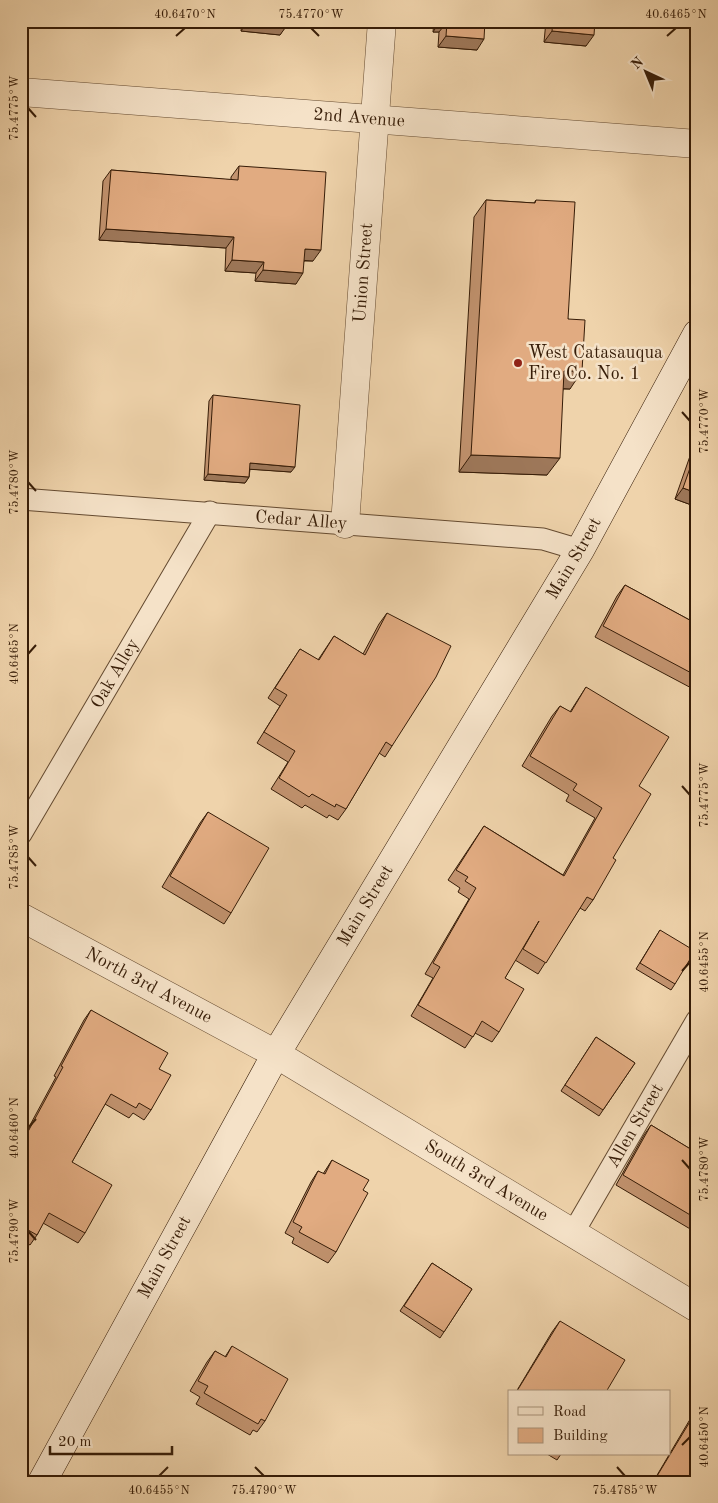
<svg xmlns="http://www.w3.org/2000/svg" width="718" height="1503" viewBox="0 0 718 1503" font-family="'Old Standard TT',serif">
<rect width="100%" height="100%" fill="#efd3ab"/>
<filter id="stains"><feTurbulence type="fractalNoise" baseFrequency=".004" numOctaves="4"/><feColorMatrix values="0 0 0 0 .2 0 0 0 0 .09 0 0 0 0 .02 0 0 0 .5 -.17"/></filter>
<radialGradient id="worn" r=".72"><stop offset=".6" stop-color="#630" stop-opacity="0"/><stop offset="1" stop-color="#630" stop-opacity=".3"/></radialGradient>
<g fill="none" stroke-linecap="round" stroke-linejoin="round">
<g stroke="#644a30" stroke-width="23">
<g id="lane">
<path id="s1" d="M21,499L543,539L580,550"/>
<path id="s2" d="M21,834L210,512"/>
<path id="s3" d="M573,1233L697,1020"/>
</g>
</g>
<g stroke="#644a30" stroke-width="29">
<g id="street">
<path id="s4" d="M21,92L697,144"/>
<path id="s5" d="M345,524L382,21"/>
<path id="s6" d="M21,917L276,1054L697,1308"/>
</g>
</g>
<g stroke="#361c07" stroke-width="29">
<g id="secondary">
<path id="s7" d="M42,1482L276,1054L580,550L697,334"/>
</g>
</g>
<use href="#lane" stroke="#f5e2c8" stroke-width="21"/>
<use href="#street" stroke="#f5e2c8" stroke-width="28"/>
<use href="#secondary" stroke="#f5e2c8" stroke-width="28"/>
</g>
<g fill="#c2936f" stroke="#361c07">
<path d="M242,21H288L280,35L241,31Z"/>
<path d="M434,21H485L477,50L438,47L439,32H433Z"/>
<path d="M546,21H595L586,46L544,42Z"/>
<path d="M239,166L313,261H304L296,284L255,281L256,273L225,271L226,248L99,240L103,181L111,170L231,180V177Z"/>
<path d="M486,200L534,203L536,200L568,319L570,389H563L547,475L459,472L474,217Z"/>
<path d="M213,395L291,472L250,469L249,477L245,483L204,480L209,401Z"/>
<path d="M697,436V507L675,499Z"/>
<path d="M625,585L697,624V691L595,637L617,596Z"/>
<path d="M387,613L392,746L385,757L379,753L346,809L338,820L329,815L327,818L305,805L302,808L271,789L288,762L257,743L280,706L268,698L300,649L318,660L334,636L363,654L379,624Z"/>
<path d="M586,687L639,786L613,858L593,900L585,911L580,908L538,974L515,960L505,978L499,1032L492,1042L475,1033L465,1048L411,1016L433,978L425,974L469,899L458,892L460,888L448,880L484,826L563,875L595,818L566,801L569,795L522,766L552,716L560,706L570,712Z"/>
<path d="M208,812L231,913L224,924L162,887L200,823Z"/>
<path d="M660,930L675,984L671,990L636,969Z"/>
<path d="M91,1010L159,1069L151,1110L144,1120L133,1113L129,1118L105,1104L72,1162L85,1233L78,1243L43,1223L37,1235L30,1245L21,1240V1137L23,1138L56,1077L54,1076L84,1020Z"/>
<path d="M596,1037L635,1063L599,1116L561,1091Z"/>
<path d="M651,1125L697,1153V1233L616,1185L644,1135Z"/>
<path d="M332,1160L363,1190L336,1252L328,1263L292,1243L294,1238L285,1233L311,1182L318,1171L323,1174Z"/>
<path d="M432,1263L472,1289L440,1338L400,1311Z"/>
<path d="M560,1321L606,1392H516L552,1332Z"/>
<path d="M232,1346L265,1421L257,1432L253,1430L250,1435L196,1404L200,1397L190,1391L207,1362L215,1351L225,1357Z"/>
<path d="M697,1410V1482H653L689,1421Z"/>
<path d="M547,1454H561L557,1460Z"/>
</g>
<g fill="#9e785a" stroke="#361c07">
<path d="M248,21H257L288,24L280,35L241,31Z"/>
<path d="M440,21L447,22L439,32H433Z"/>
<path d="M552,31L594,35L586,46L544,42Z"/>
<path d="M446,36L484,39L477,50L438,47Z"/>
<path d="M106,229L234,237L226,248L99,240Z"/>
<path d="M305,249L321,250L313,261L298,260Z"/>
<path d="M232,260L264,262L256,273L225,271Z"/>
<path d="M263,270L303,273L296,284L255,281Z"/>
<path d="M564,371H582L570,389L552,388Z"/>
<path d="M471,455L560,458L547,475L459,472Z"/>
<path d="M250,463L295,467L291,472L246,469Z"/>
<path d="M208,474L249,477L245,483L204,480Z"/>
<path d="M683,488L697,493V507L675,499Z"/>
</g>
<g fill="#e1ab81" stroke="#361c07">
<path d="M257,21H288V24Z"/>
<path d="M444,21H485L484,39L446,36L447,22Z"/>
<path d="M553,21H595L594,35L552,31Z"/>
<path d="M239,166L326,172L321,250L305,249L303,273L263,270L264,262L232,260L234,237L106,229L111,170L238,180Z"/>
<path d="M486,200L535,203L536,200L575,202L568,319L585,320L582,371H564L560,458L471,455Z"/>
<path d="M213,395L300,405L295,467L250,463L249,477L208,474Z"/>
<path d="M697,448V493L683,488Z"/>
<path d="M625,585L697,624V676L603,626Z"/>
<path d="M387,613L451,646L436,677L392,746L386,742L346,809L336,804L335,807L312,794L309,797L279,778L295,751L264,732L287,695L275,688L300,649L319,660L334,636L365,655Z"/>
<path d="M586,687L669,737L639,786L651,794L613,858L616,860L593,900L587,897L546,963L523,949L539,921L505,978L524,989L499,1032L482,1021L473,1037L418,1005L440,967L433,963L476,888L465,881L468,877L456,870L484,826L564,876L602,808L573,790L577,784L530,756L560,706L571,712Z"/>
<path d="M208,812L269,848L231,913L170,876Z"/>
<path d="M660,930L695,951L675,984L640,963Z"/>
<path d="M91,1010L168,1053L159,1069L171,1075L151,1110L139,1103L136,1108L111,1094L72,1162L112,1185L85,1233L49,1213L37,1235L21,1226V1137L24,1139L63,1067L61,1066Z"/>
<path d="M596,1037L635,1063L603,1110L565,1085Z"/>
<path d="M651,1125L697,1153V1219L623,1175Z"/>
<path d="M332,1160L369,1180L363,1190L368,1193L336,1252L299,1232L302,1227L293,1222L318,1171L325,1174Z"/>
<path d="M432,1263L472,1289L444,1332L404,1306Z"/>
<path d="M560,1321L625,1360L606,1392L517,1391Z"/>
<path d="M232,1346L288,1379L265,1421L261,1419L258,1424L204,1393L208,1386L198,1381L215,1351L226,1357Z"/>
<path d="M697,1410V1482L654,1481Z"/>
</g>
<path fill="none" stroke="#361c07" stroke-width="2" d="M311,28L319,36M176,36L185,28M667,36L676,28M28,108L36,117M682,412L690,421M28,482L36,491M28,654L36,645M682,786L690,795M28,857L36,866M682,971L690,962M28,1128L36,1119M682,1160L690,1169M28,1231L36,1240M682,1445L690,1437M255,1467L264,1476M617,1467L625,1476M159,1476L168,1467"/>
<circle fill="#8f2418" stroke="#f5e2c8" stroke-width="2" cx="518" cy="363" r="5"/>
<g text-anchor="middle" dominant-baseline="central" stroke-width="5" stroke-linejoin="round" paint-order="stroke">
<g font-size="18" fill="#361c07" stroke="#f5e2c8">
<text stroke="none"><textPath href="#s4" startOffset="339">2nd Avenue</textPath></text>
<text stroke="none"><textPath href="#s5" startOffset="252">Union Street</textPath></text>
<text stroke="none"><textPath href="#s1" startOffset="281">Cedar Alley</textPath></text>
<text stroke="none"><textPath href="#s7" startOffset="1066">Main Street</textPath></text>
<text stroke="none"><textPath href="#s2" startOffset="186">Oak Alley</textPath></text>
<text stroke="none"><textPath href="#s7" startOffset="661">Main Street</textPath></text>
<text stroke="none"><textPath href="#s6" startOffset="145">North 3rd Avenue</textPath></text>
<text stroke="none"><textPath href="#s3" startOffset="124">Allen Street</textPath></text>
<text stroke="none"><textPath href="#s6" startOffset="535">South 3rd Avenue</textPath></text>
<text stroke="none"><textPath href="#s7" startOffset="256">Main Street</textPath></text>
</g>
<g font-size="18" fill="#361c07" stroke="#f5e2c8" text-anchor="start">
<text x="528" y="353">West Catasauqua<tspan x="528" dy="21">Fire Co. No. 1</tspan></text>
</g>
</g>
<rect width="718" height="1503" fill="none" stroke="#efd3ab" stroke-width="55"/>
<rect x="508" y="1390" width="162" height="65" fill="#f5e2c8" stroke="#a9937b"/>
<rect x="518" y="1407" width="25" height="8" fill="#f5e2c8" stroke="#a9937b"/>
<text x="553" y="1416" font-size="15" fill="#361c07">Road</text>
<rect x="518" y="1428" width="25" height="15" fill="#e1ab81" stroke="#a9937b"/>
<text x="553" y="1440" font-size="15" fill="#361c07">Building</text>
<g transform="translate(646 72) rotate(316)" stroke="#f5e2c8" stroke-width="4" paint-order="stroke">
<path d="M0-4L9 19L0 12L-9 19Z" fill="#361c07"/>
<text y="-8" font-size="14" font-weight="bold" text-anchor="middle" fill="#361c07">N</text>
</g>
<path d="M50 1446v8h122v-8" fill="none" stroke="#361c07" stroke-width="2.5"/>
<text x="58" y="1446" font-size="15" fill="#361c07" stroke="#f5e2c8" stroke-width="4" paint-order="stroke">20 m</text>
<rect x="28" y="28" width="662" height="1448" fill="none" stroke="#361c07" stroke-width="2"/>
<g font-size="12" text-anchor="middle" fill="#361c07">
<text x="185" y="18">40.6470°N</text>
<text x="311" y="18">75.4770°W</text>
<text x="676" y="18">40.6465°N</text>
<text transform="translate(14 108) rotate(-90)" y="4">75.4775°W</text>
<text transform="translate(704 421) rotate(-90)" y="4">75.4770°W</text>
<text transform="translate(14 482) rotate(-90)" y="4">75.4780°W</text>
<text transform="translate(14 654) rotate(-90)" y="4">40.6465°N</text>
<text transform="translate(704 795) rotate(-90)" y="4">75.4775°W</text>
<text transform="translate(14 857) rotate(-90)" y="4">75.4785°W</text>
<text transform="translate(704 962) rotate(-90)" y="4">40.6455°N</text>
<text transform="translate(14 1128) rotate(-90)" y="4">40.6460°N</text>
<text transform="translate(704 1169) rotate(-90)" y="4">75.4780°W</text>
<text transform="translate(14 1231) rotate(-90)" y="4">75.4790°W</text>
<text transform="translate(704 1437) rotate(-90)" y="4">40.6450°N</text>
<text x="159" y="1494">40.6455°N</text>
<text x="264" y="1494">75.4790°W</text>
<text x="625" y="1494">75.4785°W</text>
</g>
<rect width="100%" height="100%" filter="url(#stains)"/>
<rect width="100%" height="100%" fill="url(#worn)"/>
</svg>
